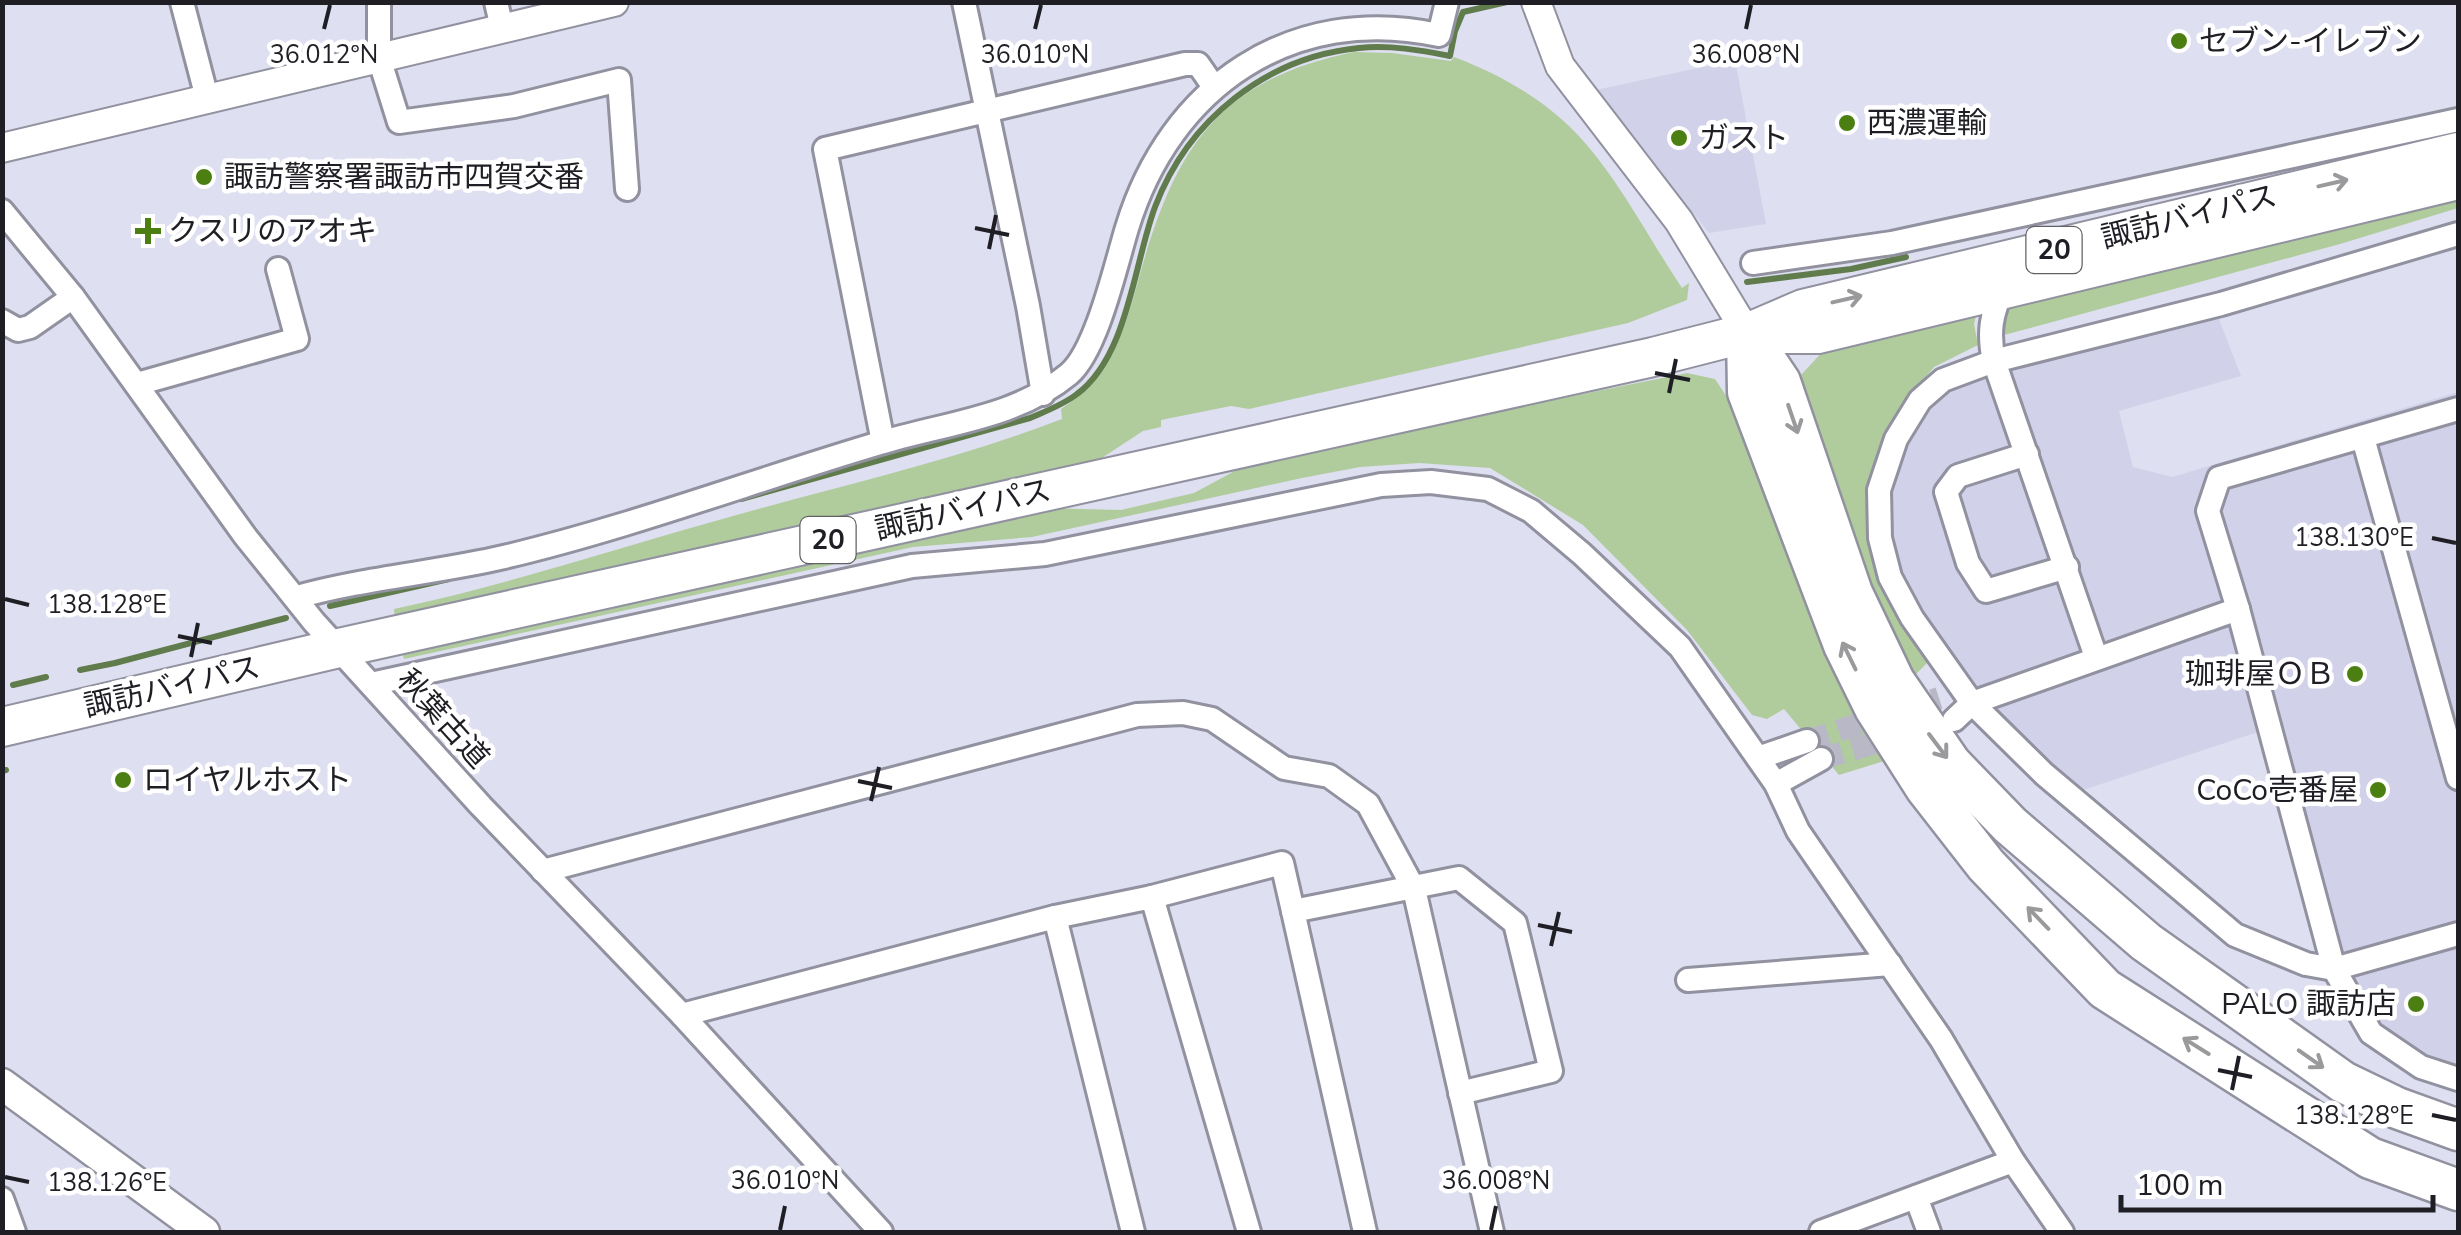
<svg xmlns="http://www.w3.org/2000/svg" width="2461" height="1235" viewBox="0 0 2461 1235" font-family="'Nunito Sans','Noto Sans JP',sans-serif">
<rect width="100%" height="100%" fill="#dedff0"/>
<g fill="#d1d1e9">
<path d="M1735,60L1766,224L1709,233L1596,90Z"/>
<path d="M2217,314L2241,376L2119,411L2133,467L2172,477L2458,392V1069L2429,1059L2378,1027L2352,982L2282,724L2077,792L1999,714L1920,614L1901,577L1890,543L1888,513L1894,473L1922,413L1937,395L2025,365Z"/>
</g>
<g fill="#b0cc9d">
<path d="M1354,52L1392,53L1451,61L1454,57C1497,73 1540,97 1572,129C1616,173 1647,236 1682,288L1689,283L1687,300L1628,323L1249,409L1231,406L1161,420V427L1143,431L1091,465L395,620L394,609C509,585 620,547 733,516C843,485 956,460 1062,419L1061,409C1113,375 1124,331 1140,274C1176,147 1218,80 1354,52Z"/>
<path d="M2458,193V208L2340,244L2004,335L2005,315L2015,303Z"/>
<path d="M1978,308L1974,324L1978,345L1934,367L1915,390L1871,496L1931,659L1915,675L1909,673L1878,623L1811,422L1801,375L1825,349Z"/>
<path d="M1687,373L1715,379L1738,414L1897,757L1839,775L1784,709L1767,719L1752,715L1687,630L1583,525L1490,468L1419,463L1360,467L1302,478L1032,537L913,547L404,659L402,651L1041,508L1121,510L1194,493L1255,460Z"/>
</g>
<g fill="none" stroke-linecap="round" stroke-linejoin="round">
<g stroke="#607c4c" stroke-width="6">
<path d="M1747,282L1851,269L1906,257"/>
<path d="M741,499L1030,418C1046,411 1063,405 1077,394C1128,356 1134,263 1155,207C1188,120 1266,57 1359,48C1390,45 1420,50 1450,56L1455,31L1463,12L1507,2"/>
<path d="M330,606L449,579"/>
<path d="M80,670L115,663L286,618"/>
<path d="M13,685L46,677"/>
<path d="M2,771L6,770"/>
</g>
<g stroke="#b8b8c7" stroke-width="22" stroke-dasharray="22 11" stroke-linecap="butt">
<path d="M1807,741L1939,698"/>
<path d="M1821,759L1902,735"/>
</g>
<g stroke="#9191a0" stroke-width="28">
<g id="minor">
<path d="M182,2L207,98"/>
<path d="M379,2V58L399,122L514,106L619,80L627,189"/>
<path d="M496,2L502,28"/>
<path d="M964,2L1028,306L1043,394"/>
<path d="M2,211L73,297L245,536L314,622L481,806L682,1015L881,1232"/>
<path d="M2458,234L2221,304L1994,361L1943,380L1920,400L1896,439L1879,490L1880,538L1890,577L1912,618L1972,703L2044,774L2235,935L2306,964L2334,969L2458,934"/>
<path d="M1753,263L1892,243L2458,120"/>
<path d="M2003,289C1991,314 1988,333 1994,361L2096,657"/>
<path d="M2,321L18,330L30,327L73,297"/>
<path d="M137,384L297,339L278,269"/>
<path d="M2458,409L2219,478L2208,511L2238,609L2334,969L2371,1033L2421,1067L2458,1079"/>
<path d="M2363,438L2458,778"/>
<path d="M883,442L825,149L1185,64H1198L1214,87"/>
<path d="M2027,454L1958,476L1946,492L1968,563L1986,591L2067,567"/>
<path d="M297,597C365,578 435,573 504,557C631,527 755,480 880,443C945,423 1016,418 1069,374C1097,350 1116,264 1127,228C1170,86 1292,3 1439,35L1447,2"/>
<path d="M371,684L912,566L1045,554L1381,485L1431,482L1488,489L1531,511L1582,554L1680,647L1776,784L1798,831L1941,1039L2013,1161L2062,1232"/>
<path d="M1954,720L1972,703L2238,609"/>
<path d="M1758,758L1807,741"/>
<path d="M1776,784L1821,759"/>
<path d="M543,871L1137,715L1183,713L1212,719L1284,768L1329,776L1368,804L1414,889L1492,1232"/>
<path d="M1152,897L1282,863L1293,911"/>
<path d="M1055,917L1133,1232"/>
<path d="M1688,980L1890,964"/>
<path d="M682,1015L1055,917L1152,897L1249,1232"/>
<path d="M1916,1197L1929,1232"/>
<path d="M2,1199L14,1232"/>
<path d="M1365,1232L1293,911L1459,878L1515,923L1551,1071L1460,1093"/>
<path d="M1821,1232L2013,1161"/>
</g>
</g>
<g stroke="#9191a0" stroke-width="32">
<g id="tertiary">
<path d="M1536,2L1560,66L1679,221L1747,333"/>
<path d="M2,148L614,2"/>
</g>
</g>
<g stroke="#9191a0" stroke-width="35">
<path id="secondary" d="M2,1084L204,1232"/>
</g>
<g stroke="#9191a0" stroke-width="42">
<g id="trunk">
<path d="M1759,334H1818L2458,180"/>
<path d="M2,727L339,648L1653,357L1747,333L1803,309L2458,152"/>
</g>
</g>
<g stroke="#9191a0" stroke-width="45">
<g id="motorway">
<path d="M1747,333L1748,392L1844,645L1875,708L1926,788L1986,865L2105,989L2370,1158L2458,1190"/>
<path d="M1747,333L1780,382L1852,593L1894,681L1951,764L2010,825L2146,942L2343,1082L2397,1108L2458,1130"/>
</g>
</g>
<use href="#minor" stroke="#fff" stroke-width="22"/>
<use href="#tertiary" stroke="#fff" stroke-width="28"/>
<use href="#secondary" stroke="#fff" stroke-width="30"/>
<use href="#trunk" stroke="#fff" stroke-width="38"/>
<use href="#motorway" stroke="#fff" stroke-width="40"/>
</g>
<defs><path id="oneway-shaft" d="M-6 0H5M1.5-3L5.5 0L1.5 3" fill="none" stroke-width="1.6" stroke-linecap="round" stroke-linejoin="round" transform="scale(2.5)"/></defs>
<g stroke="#9a9a9c">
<use href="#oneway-shaft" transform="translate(2333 183) rotate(-13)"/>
<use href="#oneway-shaft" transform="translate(1847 299) rotate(-13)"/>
<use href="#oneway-shaft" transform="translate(1793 419) rotate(71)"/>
<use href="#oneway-shaft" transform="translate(1849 656) rotate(-116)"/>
<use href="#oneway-shaft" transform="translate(1938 746) rotate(53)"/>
<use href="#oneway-shaft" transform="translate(2038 918) rotate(-134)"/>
<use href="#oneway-shaft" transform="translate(2196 1046) rotate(-148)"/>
<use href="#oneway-shaft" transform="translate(2311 1059) rotate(35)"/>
</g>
<path fill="none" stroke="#1e1e24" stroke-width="4" d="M324,29L330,5M1035,29L1041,5M1746,29L1751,5M975,228L1009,235M989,249L996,215M1655,373L1690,380M1669,393L1676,359M2432,538L2456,543M5,599L29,605M178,636L212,643M191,657L198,623M858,781L892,788M871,801L879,767M1538,925L1572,932M1551,946L1559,912M2218,1070L2252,1077M2232,1090L2239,1056M2432,1115L2456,1120M5,1177L29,1182M780,1230L785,1206M1491,1230L1496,1206"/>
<g fill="#4c7f12" stroke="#fff" stroke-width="4">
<circle cx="2179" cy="41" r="10"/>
<circle cx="1847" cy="123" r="10"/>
<circle cx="1679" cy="138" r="10"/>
<circle cx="204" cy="177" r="10"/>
<path d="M143 216h10v10h10v10h-10v10h-10v-10h-10v-10h10z"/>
<circle cx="2355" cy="674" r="10"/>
<circle cx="123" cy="780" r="10"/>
<circle cx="2378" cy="790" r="10"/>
<circle cx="2416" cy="1004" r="10"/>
</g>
<g text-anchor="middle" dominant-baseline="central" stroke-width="9" stroke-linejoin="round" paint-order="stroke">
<g fill="#fff" stroke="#626266" stroke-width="2.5">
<rect x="2026.5" y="227" width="55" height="46" rx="8"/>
<rect x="800.5" y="517" width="55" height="46" rx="8"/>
</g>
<g font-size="28" font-weight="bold" fill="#1e1e24">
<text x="2054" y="250">20</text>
<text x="828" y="540">20</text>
</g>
<g font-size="30" fill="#1e1e24" stroke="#fff" text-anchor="start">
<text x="2199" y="41">セブン-イレブン</text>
<text x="1867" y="123">西濃運輸</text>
<text x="1699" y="138">ガスト</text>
<text x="224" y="177">諏訪警察署諏訪市四賀交番</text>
<text x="168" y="231">クスリのアオキ</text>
<text x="2335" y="674" text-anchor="end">珈琲屋ＯＢ</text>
<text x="143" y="780">ロイヤルホスト</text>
<text x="2358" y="790" text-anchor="end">CoCo壱番屋</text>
<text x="2396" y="1004" text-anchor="end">PALO 諏訪店</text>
</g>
<g font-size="30" fill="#1e1e24" stroke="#fff">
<text transform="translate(2189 217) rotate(-14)">諏訪バイパス</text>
<text transform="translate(963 510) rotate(-13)">諏訪バイパス</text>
<text transform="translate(172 687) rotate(-13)">諏訪バイパス</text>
<text transform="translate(443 719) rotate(48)">秋葉古道</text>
</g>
</g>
<g font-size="25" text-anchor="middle" fill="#1e1e24" stroke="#fff" stroke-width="9" stroke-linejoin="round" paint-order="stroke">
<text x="324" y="63">36.012°N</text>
<text x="1035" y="63">36.010°N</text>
<text x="1746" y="63">36.008°N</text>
<text x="2354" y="546">138.130°E</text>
<text x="107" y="613">138.128°E</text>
<text x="2354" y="1124">138.128°E</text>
<text x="785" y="1189">36.010°N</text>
<text x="1496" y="1189">36.008°N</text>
<text x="107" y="1191">138.126°E</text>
</g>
<rect width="2461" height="1235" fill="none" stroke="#1e1e24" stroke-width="10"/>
<path d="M2121 1195v15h312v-15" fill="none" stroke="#1e1e24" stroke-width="5"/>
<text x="2136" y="1195" font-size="30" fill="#1e1e24" stroke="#ffffff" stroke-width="8" paint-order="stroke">100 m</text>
</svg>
